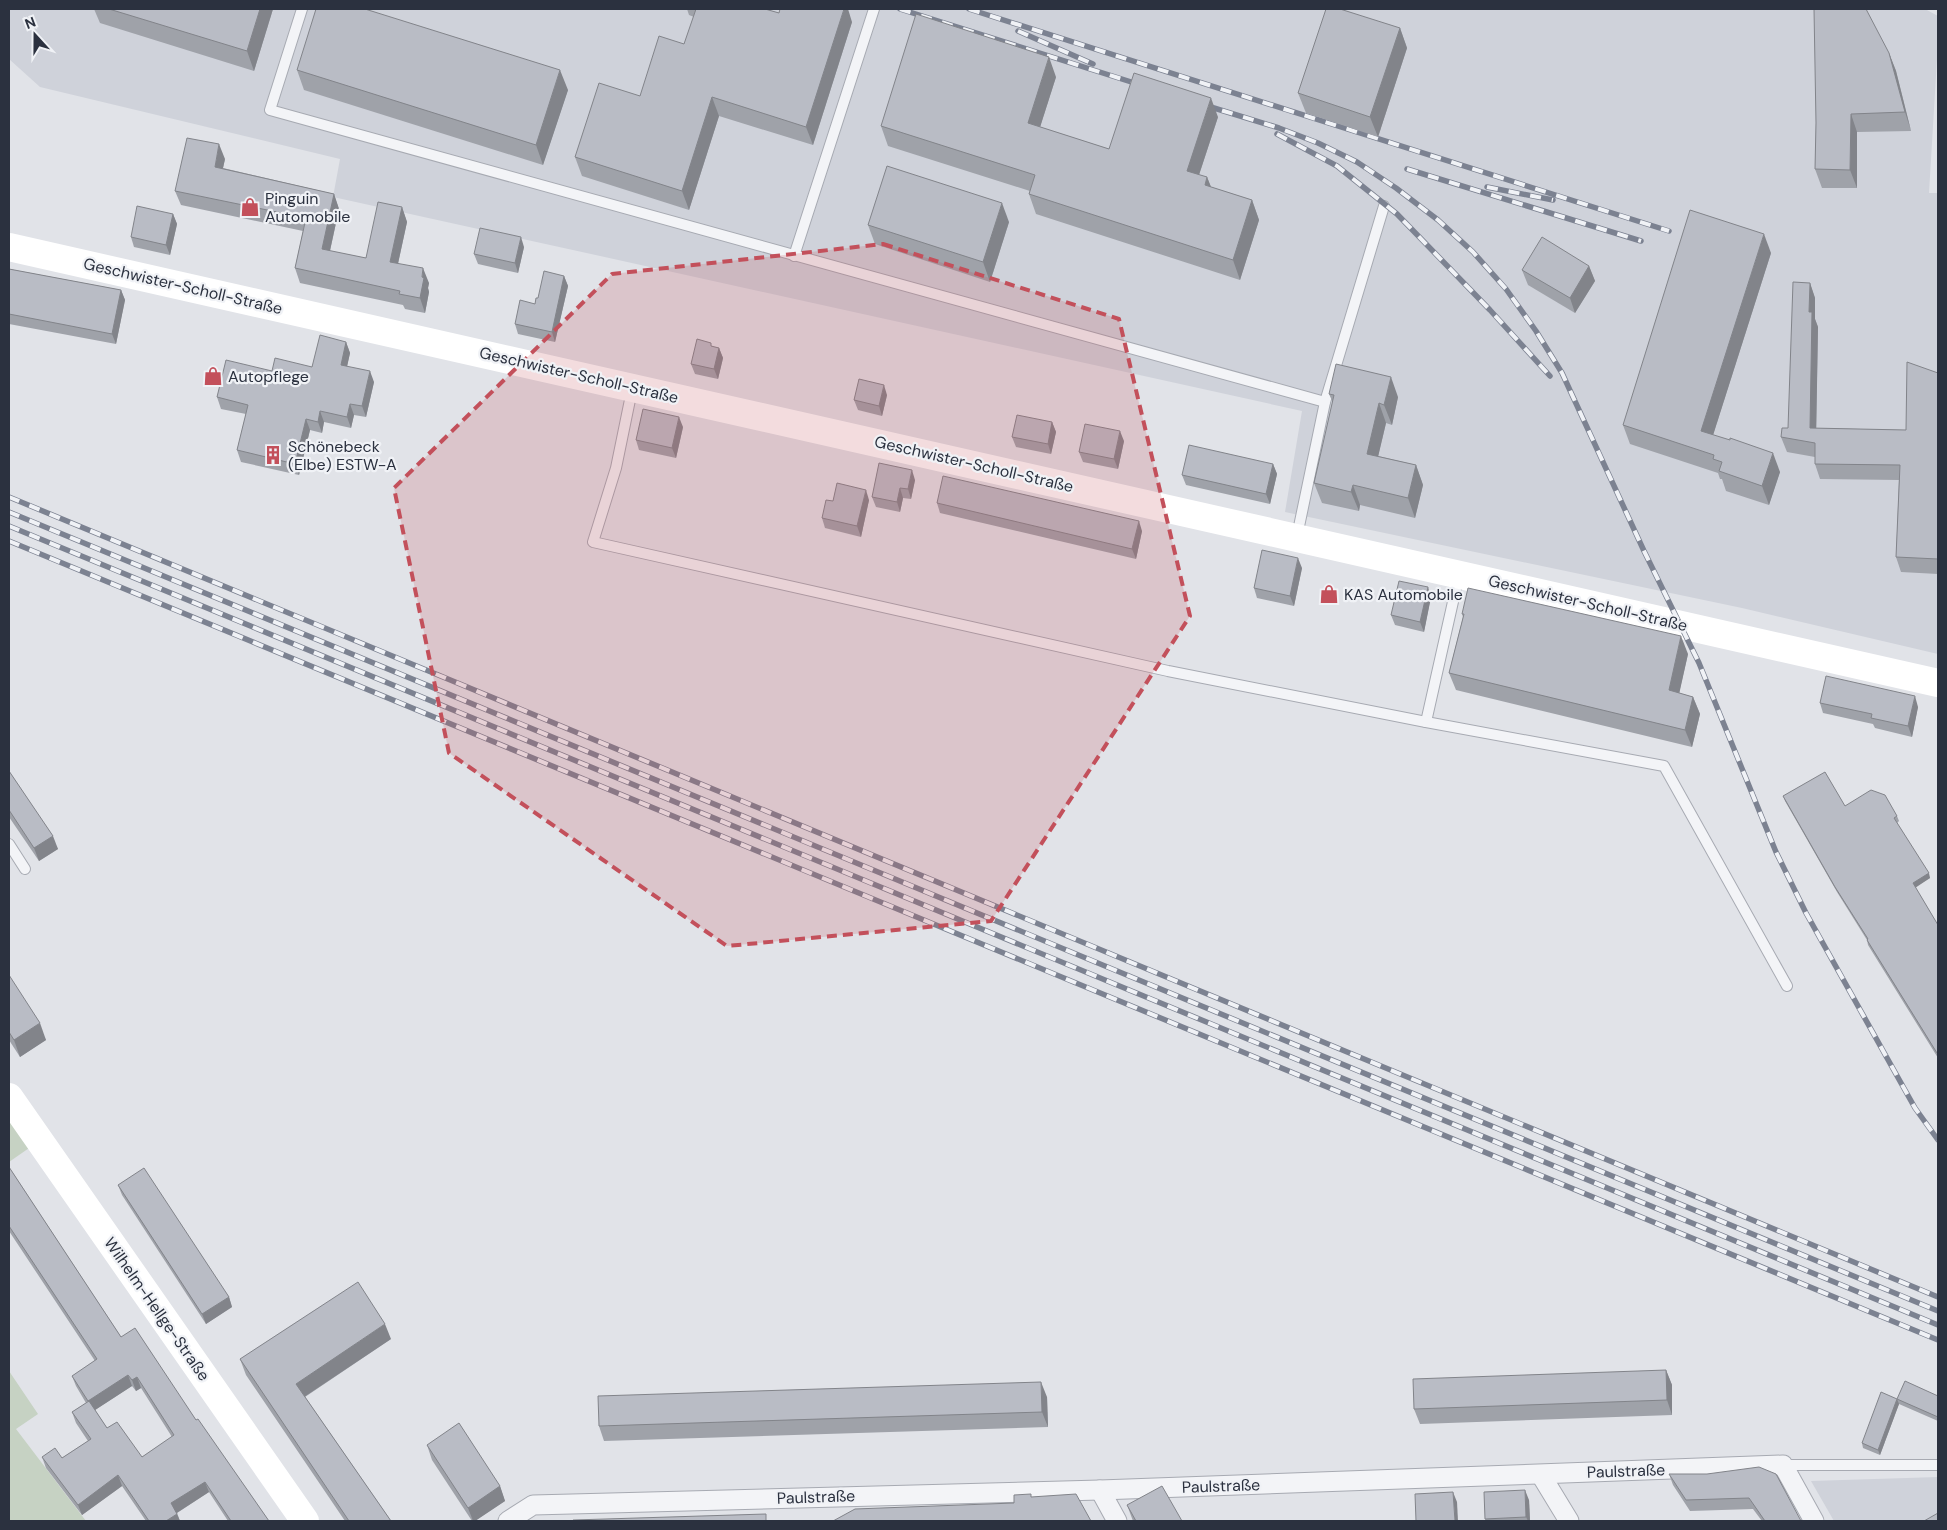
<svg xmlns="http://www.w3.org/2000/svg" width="1947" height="1530" viewBox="0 0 1947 1530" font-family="'DM Sans',sans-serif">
<rect width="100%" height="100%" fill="#e1e3e8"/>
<g fill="#cfd2da">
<path d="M9,9H1925L1938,16V42L1929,193H1938V654L1742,608L1285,512L1302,411L333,197L340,159L40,87L9,59Z"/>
<path d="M1938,1477V1521H1834L1811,1481Z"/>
</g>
<g fill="#c6d2c3">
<path d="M9,1113L32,1146L9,1162Z"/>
<path d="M9,1371L38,1414L16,1429L86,1521H9Z"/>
</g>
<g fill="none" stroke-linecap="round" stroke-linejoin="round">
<g stroke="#a7aab2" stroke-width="12">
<g id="lane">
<path d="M302,9L270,110L1325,402"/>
<path d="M794,256L874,9"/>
<path d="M632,390L616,468L593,542L1168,671L1426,722"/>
<path d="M1297,536L1325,402L1384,206"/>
<path d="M1459,575L1426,722L1664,766L1787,986"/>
<path d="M9,844L25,869"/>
<path d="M1783,1465H1938"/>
</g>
</g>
<g stroke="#a7aab2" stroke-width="21">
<g id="street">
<path d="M1541,1475L1569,1521"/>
<path d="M1100,1490L1117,1521"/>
<path d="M508,1521L533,1505L1100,1490L1783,1465L1814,1521"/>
</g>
</g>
<use href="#lane" stroke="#f3f4f7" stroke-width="10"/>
<use href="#street" stroke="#f3f4f7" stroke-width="19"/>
<g stroke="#fff" stroke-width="28">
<path d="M9,247L1938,683"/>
<path d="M9,1097L305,1521"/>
</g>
<g stroke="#7c8291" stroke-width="5.5">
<g id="rail">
<path d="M900,9L1144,86"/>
<path d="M969,9L1669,231"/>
<path d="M1018,31L1093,64"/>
<path d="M1201,104L1279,128L1318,143L1357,162L1396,188L1438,220L1473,252L1506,289L1536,331L1562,373L1644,551L1699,663L1776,852L1806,913L1915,1108L1938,1140"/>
<path d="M1277,134L1337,166L1397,214L1490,310L1550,376"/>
<path d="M1407,169L1641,241"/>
<path d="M1487,187L1553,200"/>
<path d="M9,497L1938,1297"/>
<path d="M9,512L1938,1311"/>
<path d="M9,526L1938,1325"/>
<path d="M9,541L1938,1340"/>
</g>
</g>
<use href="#rail" stroke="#f0f2f6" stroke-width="4" stroke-dasharray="11" stroke-linecap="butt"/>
</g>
<g fill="#9fa2a9" fill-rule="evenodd">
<path d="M94,9H273L254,71L100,23Z"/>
<path d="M687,9H765L779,13L852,22L813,145L719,116L689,210L582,176L575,157L640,96L684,44L694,17L689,15Z"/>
<path d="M1400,28L1407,48L1378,137L1306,113L1298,93Z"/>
<path d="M1889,53L1896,71L1911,131L1857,132V188H1822L1815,169L1816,123Z"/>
<path d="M297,70L568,90L543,165L304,90Z"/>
<path d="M1056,77L1040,127L1109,149L1218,117L1199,175L1207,177L1211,187L1252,200L1259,220L1240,280L1036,214L1029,194L1030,191L888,146L881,126Z"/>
<path d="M225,159L223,168L334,194L339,209L330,251L366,258L402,207L407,222L398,264L429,283L428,288L429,292L425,313L405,309L403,305L300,283L295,268L303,231L181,205L175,191Z"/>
<path d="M173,214L177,224L170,255L134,247L131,237Z"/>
<path d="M1009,222L990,282L875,244L868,225Z"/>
<path d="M524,247L518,273L478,264L474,254Z"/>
<path d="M1771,253L1713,435L1780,472L1769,505L1726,491L1722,479H1720L1718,473L1630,444L1623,425Z"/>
<path d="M1589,266L1595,281L1575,313L1528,285L1522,270Z"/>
<path d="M9,269L121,290L125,300L116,344L9,324Z"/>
<path d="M564,276L568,286L555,342L518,334L515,324L535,304L538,298Z"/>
<path d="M1810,283L1815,298V319L1818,327L1816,428L1906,430L1938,373V574L1901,572L1896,557L1899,480L1820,479L1815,464V457L1787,452L1781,437L1788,428Z"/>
<path d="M346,342L350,353L347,366L374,382L366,417L354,415L351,428L324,422L322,433L310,430L299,475L241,462L237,450L246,414L221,409L217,397L272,371L312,367Z"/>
<path d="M713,347L719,348L723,358L718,379L695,374L691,364Z"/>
<path d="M1329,394L1398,397L1392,425L1386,423L1378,456L1416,465L1423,485L1415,518L1360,505L1359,511L1322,503L1314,483L1333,403Z"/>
<path d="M887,395L882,416L858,410L854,400Z"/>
<path d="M1052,422L1056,432L1051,454L1016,447L1012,437Z"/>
<path d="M683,427L676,458L639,450L636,440Z"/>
<path d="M1124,441L1118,469L1083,462L1079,452Z"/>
<path d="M1273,464L1277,474L1270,504L1186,485L1182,475Z"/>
<path d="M915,480L911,499L903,498L900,512L876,507L872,497Z"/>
<path d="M869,500L861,537L825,528L822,518L833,501Z"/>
<path d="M937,503L1142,531L1136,559L940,513Z"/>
<path d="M1302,568L1294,606L1257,598L1254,588Z"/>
<path d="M1431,597L1424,632L1395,625L1391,615Z"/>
<path d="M1462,614L1688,654L1679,693L1693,697L1700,714L1692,747L1456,690L1449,673L1463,617Z"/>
<path d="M1820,703L1918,707L1912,737L1875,728L1873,724L1823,713Z"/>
<path d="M9,771L58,849L39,861L9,817Z"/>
<path d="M1783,796L1845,806L1897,816L1899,821L1897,823L1930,878L1915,887L1938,925V1058L1868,945L1867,940L1837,892L1785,801Z"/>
<path d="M9,975L46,1040L20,1057L9,1040Z"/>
<path d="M9,1167L121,1337L196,1420L269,1521H228L209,1492L177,1513L180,1521H146L122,1486L82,1515L46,1468L42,1457L62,1458L88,1441L76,1423L72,1412L86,1403L76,1386L72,1376L95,1361L9,1231ZM132,1386L136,1391L141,1388L172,1437L142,1457L107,1428L95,1410Z"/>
<path d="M118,1185L229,1297L232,1307L206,1324L122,1195Z"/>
<path d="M391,1339L305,1397L391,1521H345L246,1375L240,1359Z"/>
<path d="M1666,1370L1672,1385V1415L1420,1424L1414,1409Z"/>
<path d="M1938,1396V1421L1899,1404L1880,1455L1863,1448L1862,1443L1897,1399Z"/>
<path d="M1047,1397L1048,1427L604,1441L599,1426Z"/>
<path d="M427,1445L500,1486L505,1501L475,1521H472L432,1460Z"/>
<path d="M1669,1474H1707L1801,1521H1762L1753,1509L1690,1511L1673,1485Z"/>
<path d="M1529,1500L1530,1521H1486L1485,1519Z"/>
<path d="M1127,1505L1182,1521H1133Z"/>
</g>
<g fill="#82848a">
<path d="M260,9H273L254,71L247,51Z"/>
<path d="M844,9H848L852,22L813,145L806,127Z"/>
<path d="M1400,28L1407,48L1378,137L1370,117Z"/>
<path d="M1889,53L1896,71L1911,131L1905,112Z"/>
<path d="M1049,57L1056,77L1035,143L1028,123Z"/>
<path d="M560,70L568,90L543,165L536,145Z"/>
<path d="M712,97L719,116L689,210L682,191Z"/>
<path d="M1211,98L1218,117L1194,190L1187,171Z"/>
<path d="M1851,114L1857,132V188L1850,170Z"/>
<path d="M219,144L225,159L220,181L215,167Z"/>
<path d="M1207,177L1215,197L1205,185Z"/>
<path d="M334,194L339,209L327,264L322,249Z"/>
<path d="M1252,200L1259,220L1240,280L1233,260Z"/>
<path d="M1002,203L1009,222L990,282L983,262Z"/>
<path d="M402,207L407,222L395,277L390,262Z"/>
<path d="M173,214L177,224L170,255L166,245Z"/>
<path d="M1764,234L1771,253L1708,451L1701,431Z"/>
<path d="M521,237L524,247L518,273L515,263Z"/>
<path d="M1589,266L1595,281L1575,313L1570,298Z"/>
<path d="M423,268L429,283L428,288L429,292L425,313L420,298Z"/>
<path d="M564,276L568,286L555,342L552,332Z"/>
<path d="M1810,283L1815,298V319L1818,327L1816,443L1810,428L1809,312Z"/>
<path d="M121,290L125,300L116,344L112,334Z"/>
<path d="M346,342L350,353L345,376L341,365Z"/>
<path d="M719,348L723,358L718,379L714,369Z"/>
<path d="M370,371L374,382L366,417L362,406Z"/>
<path d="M1391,377L1398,397L1392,425L1384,405Z"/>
<path d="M884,385L887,395L882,416L879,406Z"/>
<path d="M1379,403L1386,423L1374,474L1367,454Z"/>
<path d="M350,404L354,415L351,428L347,417Z"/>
<path d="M320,411L324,422L322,433L318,422Z"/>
<path d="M679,417L683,427L676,458L672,448Z"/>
<path d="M306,419L310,430L299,475L295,464Z"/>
<path d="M1052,422L1056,432L1051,454L1048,444Z"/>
<path d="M1120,431L1124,441L1118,469L1114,459Z"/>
<path d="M1773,453L1780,472L1769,505L1762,486Z"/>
<path d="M1273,464L1277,474L1270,504L1266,494Z"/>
<path d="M1416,465L1423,485L1415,518L1408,498Z"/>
<path d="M912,470L915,480L911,499L908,489Z"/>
<path d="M1353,485L1360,505L1359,511L1351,492Z"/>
<path d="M900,488L903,498L900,512L897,502Z"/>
<path d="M866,490L869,500L861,537L857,526Z"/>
<path d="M1139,521L1142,531L1136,559L1132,549Z"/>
<path d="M1298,558L1302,568L1294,606L1290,596Z"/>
<path d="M1428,587L1431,597L1424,632L1420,622Z"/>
<path d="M1681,636L1688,654L1676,708L1669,690Z"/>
<path d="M1915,696L1918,707L1912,737L1908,726Z"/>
<path d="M1693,697L1700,714L1692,747L1685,730Z"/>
<path d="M53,836L58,849L39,861L34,848Z"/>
<path d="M1929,873L1930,878L1915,888L1913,883Z"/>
<path d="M40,1023L46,1040L20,1057L14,1040Z"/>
<path d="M229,1297L232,1307L206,1324L202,1314Z"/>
<path d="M385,1324L391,1339L301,1399L296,1384Z"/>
<path d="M1666,1370L1672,1385V1415L1667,1400Z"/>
<path d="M128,1375L132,1386L92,1412L88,1401Z"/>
<path d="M137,1377L141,1388L136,1391L132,1380Z"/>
<path d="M1041,1382L1047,1397L1048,1427L1042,1412Z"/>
<path d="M1897,1399L1899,1404L1880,1455L1878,1450Z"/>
<path d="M118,1475L122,1486L82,1515L78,1505Z"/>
<path d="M205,1482L209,1492L175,1514L171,1503Z"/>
<path d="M500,1486L505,1501L475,1521H473L468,1508Z"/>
<path d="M1525,1490L1529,1500L1530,1521H1528L1526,1517Z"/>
<path d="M1453,1492L1457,1502L1458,1521H1455Z"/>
<path d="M177,1514L180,1521H166Z"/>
</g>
<g fill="#b9bcc5" stroke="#82848a">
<path d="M109,9H260L247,51Z"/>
<path d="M316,9H365L560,70L536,145L297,70Z"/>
<path d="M696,9H765L779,13L780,9H844L806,127L712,97L682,191L575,157L599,83L640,96L659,36L684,44Z"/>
<path d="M1326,9H1340L1400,28L1370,117L1298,93Z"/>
<path d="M1814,9H1866L1889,53L1905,112L1851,114L1850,170L1815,169L1816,123Z"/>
<path d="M916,14L1049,57L1028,123L1109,149L1134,73L1211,98L1187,171L1207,177L1205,185L1252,200L1233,260L1029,194L1035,175L881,126Z"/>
<path d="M187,138L219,144L215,167L334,194L322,249L366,258L378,202L402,207L390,262L423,268L422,277L424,278L420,298L399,294L400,291L295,268L306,218L175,191Z"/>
<path d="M887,166L1002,203L983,262L868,225Z"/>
<path d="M137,206L173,214L166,245L131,237Z"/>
<path d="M1690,210L1764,234L1701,431L1730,440V438L1773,453L1762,486L1719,471L1722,462L1713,459L1714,455L1623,425Z"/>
<path d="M480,228L521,237L515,263L474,254Z"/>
<path d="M1542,237L1589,266L1570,298L1522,270Z"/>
<path d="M9,269L121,290L112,334L9,314Z"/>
<path d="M544,271L564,276L552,332L515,324L520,300L535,304L536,298H538Z"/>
<path d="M1793,282L1810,283L1809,312H1812L1810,428L1906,430L1907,362L1938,373V559L1896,557L1900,465L1815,464V443L1781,437L1782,428H1788Z"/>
<path d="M320,335L346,342L341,365L370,371L362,406L350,404L347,417L320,411L318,422L306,419L295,464L237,450L248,405L217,397L226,360L272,371L275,358L312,367Z"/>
<path d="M697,339L711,343V346L719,348L714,369L691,364Z"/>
<path d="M1336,364L1391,377L1384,405L1379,403L1367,454L1416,465L1408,498L1353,485L1351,492L1314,483L1334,395L1329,394Z"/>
<path d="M859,379L884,385L879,406L854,400Z"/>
<path d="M643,409L679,417L672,448L636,440Z"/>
<path d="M1017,415L1052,422L1048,444L1012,437Z"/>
<path d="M1085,424L1120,431L1114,459L1079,452Z"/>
<path d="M1189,445L1273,464L1266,494L1182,475Z"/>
<path d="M879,463L912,470L908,489L900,488L897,502L872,497Z"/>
<path d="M943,476L1139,521L1132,549L937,503Z"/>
<path d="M837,483L866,490L857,526L822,518L826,500L833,501Z"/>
<path d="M1262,550L1298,558L1290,596L1254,588Z"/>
<path d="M1399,581L1428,587L1420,622L1391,615Z"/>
<path d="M1468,588L1681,636L1669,690L1693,697L1685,730L1449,673L1464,614H1462Z"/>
<path d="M1826,676L1915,696L1908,726L1871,718L1872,714L1820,703Z"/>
<path d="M9,771L53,836L34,848L9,810Z"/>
<path d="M1825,772L1845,806L1871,790L1885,795L1897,816L1894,818L1929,873L1913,883L1938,925V1052L1937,1053L1867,940L1868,939L1835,887L1783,796Z"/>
<path d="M9,975L40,1023L14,1040L9,1032Z"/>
<path d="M9,1167L121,1337L135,1328L196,1420L198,1419L269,1521H231L205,1482L171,1503L177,1514L166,1521H149L118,1475L78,1505L42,1457L55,1448L62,1458L91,1439L72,1412L89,1401L107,1428L117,1422L142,1457L174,1435L137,1377L132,1380L128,1375L88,1401L72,1376L97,1359L9,1226Z"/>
<path d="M144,1168L229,1297L202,1314L118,1185Z"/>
<path d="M358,1282L385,1324L296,1384L391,1521H349L240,1359Z"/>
<path d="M1666,1370L1667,1400L1414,1409L1413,1379Z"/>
<path d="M1905,1381L1938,1396V1417L1897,1399Z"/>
<path d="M1041,1382L1042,1412L599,1426L598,1396Z"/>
<path d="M1881,1392L1897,1399L1878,1450L1862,1443Z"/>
<path d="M459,1423L500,1486L468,1508L427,1445Z"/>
<path d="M1759,1467L1776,1474L1801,1521H1765L1749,1498L1686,1500L1669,1474H1707Z"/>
<path d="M1162,1486L1182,1521H1136L1127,1505Z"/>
<path d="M1525,1490L1526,1517L1485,1519L1484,1492Z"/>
<path d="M1453,1492L1455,1521H1416L1415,1494Z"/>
<path d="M1031,1494V1497L1076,1494L1091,1521H833L855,1509L1014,1503V1495Z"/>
<path d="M1938,1513V1521H1924Z"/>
<path d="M766,1514V1521H573V1520Z"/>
</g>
<path fill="#c3505b" fill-opacity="0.2" stroke="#c3505b" stroke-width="4" stroke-dasharray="10 6" stroke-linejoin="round" d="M883,244L1119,319L1190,616L991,921L727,946L449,753L394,488L612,274Z"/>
<defs>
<g id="shop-bare" transform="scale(1.5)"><path d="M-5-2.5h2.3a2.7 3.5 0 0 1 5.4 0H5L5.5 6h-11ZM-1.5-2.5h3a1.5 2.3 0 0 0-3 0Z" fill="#c3505b" stroke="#f0f2f6" stroke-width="2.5" paint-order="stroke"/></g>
<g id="building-bare" transform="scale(1.5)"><path d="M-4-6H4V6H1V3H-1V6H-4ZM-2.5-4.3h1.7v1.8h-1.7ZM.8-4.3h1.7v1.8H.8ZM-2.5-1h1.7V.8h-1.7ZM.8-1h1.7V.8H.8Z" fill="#c3505b" stroke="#f0f2f6" stroke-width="2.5" paint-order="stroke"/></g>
</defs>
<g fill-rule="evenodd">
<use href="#shop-bare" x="250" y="207"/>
<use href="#shop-bare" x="213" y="376"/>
<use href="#building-bare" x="273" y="455"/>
<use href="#shop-bare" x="1329" y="594"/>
</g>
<g text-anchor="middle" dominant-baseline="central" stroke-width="4.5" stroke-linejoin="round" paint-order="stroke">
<g font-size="16" fill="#2b313f" stroke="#f0f2f6" text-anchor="start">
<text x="265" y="198">Pinguin<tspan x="265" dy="18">Automobile</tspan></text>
<text x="228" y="376">Autopflege</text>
<text x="288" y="446">Schönebeck<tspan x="288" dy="18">(Elbe) ESTW-A</tspan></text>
<text x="1344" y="594">KAS Automobile</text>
</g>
<g font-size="16" fill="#2b313f" stroke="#f0f2f6">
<text transform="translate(183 286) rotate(13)">Geschwister-Scholl-Straße</text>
<text transform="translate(579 375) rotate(13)">Geschwister-Scholl-Straße</text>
<text transform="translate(974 464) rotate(13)">Geschwister-Scholl-Straße</text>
<text transform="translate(1588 603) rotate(13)">Geschwister-Scholl-Straße</text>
<text transform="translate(157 1309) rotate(55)">Wilhelm-Hellge-Straße</text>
<text transform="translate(1626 1471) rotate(-2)">Paulstraße</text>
<text transform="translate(1221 1486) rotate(-2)">Paulstraße</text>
<text transform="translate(816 1497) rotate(-2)">Paulstraße</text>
</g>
</g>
<rect width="1947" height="1530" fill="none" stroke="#2b313f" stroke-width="20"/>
<g transform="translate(35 35) rotate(339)" stroke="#f0f2f6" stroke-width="4" paint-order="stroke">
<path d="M0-4L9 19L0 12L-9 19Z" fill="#2b313f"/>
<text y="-8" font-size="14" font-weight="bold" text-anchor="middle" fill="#2b313f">N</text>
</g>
</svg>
